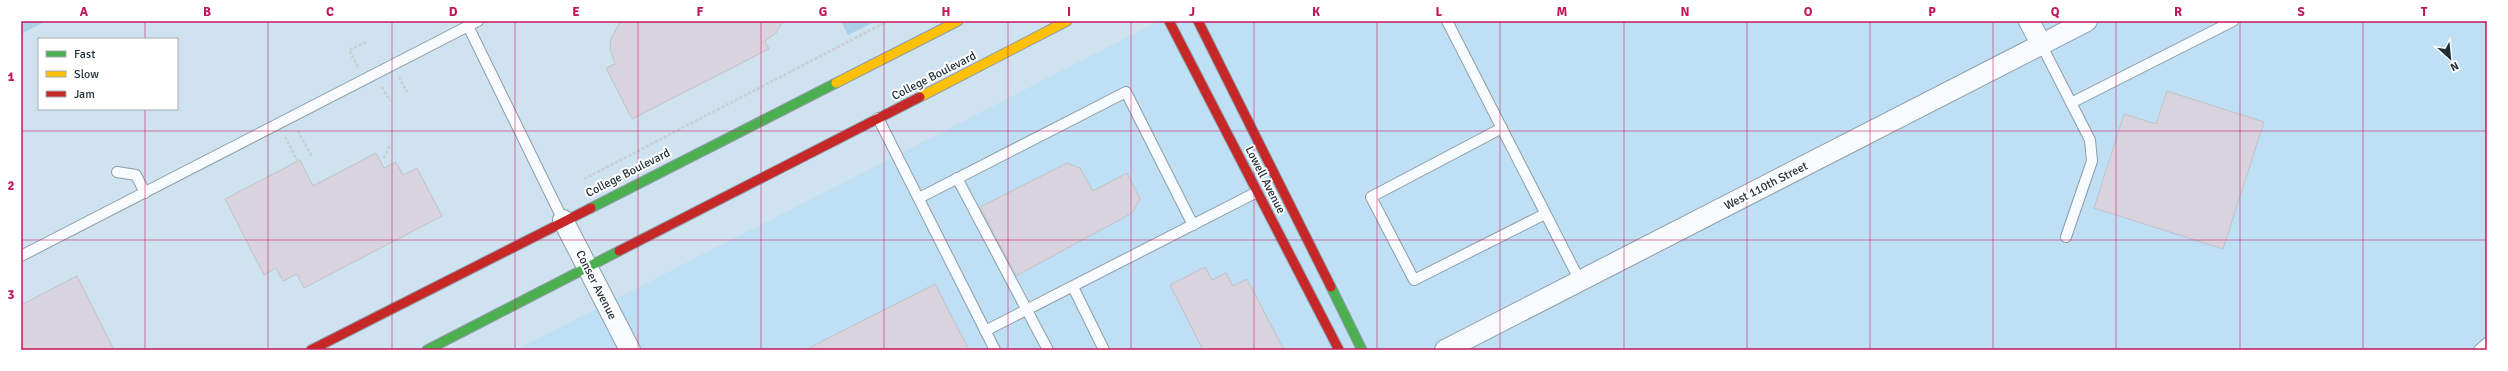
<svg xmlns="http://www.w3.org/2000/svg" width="2508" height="371" viewBox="0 0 2508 371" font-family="Signika,sans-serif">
<rect width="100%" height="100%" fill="#cee2f0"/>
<path fill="#bedff4" d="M1159,21H2487V350H516Z"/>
<g fill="#aad1e9">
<path d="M21,21H46L21,34Z"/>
<path d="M841,21H876L848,35Z"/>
</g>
<g fill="#d9d3dd" stroke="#c1c2ca">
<path d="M621,21H783L776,33L765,41L769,49L632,119L606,68L615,64L610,49L611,38Z"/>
<path d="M2167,91L2264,122L2223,249L2094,208L2124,114L2156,124Z"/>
<path d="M376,153L384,168L396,162L403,175L417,168L442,216L304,288L297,274L283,281L276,268L264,275L225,199L300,160L313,186Z"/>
<path d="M1067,163L1080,168L1093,191L1127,173L1140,199L1132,213L1016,276L980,207Z"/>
<path d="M1205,267L1212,280L1226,273L1233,286L1247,279L1284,350H1203L1170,285Z"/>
<path d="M77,276L114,350H21V305Z"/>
<path d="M935,284L969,350H805Z"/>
</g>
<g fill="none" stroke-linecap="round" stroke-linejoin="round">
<g stroke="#8e9da7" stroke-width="12">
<g id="lane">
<path d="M1447,21L1580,281"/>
<path d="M468,26L563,220"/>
<path d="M2041,44L2090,140L2092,161L2066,237"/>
<path d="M2071,103L2233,21"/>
<path d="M878,118L995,350"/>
<path d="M1502,128L1371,197L1414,280L1545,214"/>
<path d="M117,172L136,175L145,193"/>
<path d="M957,178L1048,350"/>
<path d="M919,198L1126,92L1193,225"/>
<path d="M21,256L478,21"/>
<path d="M1073,287L1104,350"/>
<path d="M985,331L1257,192"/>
<path d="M2479,350L2487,343"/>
</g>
</g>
<g stroke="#8e9da7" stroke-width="22">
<g id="street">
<path d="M2029,21L2041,44"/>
<path d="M563,220L630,350"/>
<path d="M1445,350L2087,21"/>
</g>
</g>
<g stroke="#8e9da7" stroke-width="11">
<g id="fast">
<path d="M591,208L836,83"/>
<path d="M1331,287L1362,350"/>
<path d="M427,350L619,251"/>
</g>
</g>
<g stroke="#8e9da7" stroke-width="11">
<g id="slow">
<path d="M836,83L958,21"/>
<path d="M920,97L1067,21"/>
</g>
</g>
<g stroke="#8e9da7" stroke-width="11">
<g id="jam">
<path d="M1169,21L1339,350"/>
<path d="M1198,21L1331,287"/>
<path d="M619,251L920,97"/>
<path d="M311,350L591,208"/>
</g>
</g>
<g stroke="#c9cfd3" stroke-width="2.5" stroke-dasharray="3 2" stroke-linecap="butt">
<path d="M358,67L349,50L366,42"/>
<path d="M399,77L407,92"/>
<path d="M382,87L390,101"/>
<path d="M298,131L312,157"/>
<path d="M285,137L299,164"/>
<path d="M384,158L390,144"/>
<path d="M584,179L888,21"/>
</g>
<use href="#lane" stroke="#f8fbfd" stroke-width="10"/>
<use href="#street" stroke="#f8fbfd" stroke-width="20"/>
<use href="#fast" stroke="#4caf50" stroke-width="9"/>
<use href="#slow" stroke="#ffc107" stroke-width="9"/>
<use href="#jam" stroke="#c62828" stroke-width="9"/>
</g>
<path fill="none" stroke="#c2185b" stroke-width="1" stroke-opacity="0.55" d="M145,21V39M268,21V350M392,21V350M515,21V350M638,21V350M761,21V350M884,21V350M1008,21V350M1131,21V350M1254,21V350M1377,21V350M1500,21V350M1624,21V350M1747,21V350M1870,21V350M1993,21V350M2116,21V350M2240,21V350M2363,21V350M145,109V350M21,131H2487M21,240H2487"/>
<g text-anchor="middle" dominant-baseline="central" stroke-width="4" stroke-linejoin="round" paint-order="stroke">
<g font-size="12" fill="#1f2d36" stroke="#fff">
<text transform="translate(934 76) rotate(-27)">College Boulevard</text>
<text transform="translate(628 173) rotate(-27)">College Boulevard</text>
<text transform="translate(1265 180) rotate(63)">Lowell Avenue</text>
<text transform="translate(1766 186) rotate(-27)">West 110th Street</text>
<text transform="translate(596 285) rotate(63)">Conser Avenue</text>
</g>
</g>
<rect width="2508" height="371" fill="none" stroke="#ffffff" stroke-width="44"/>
<rect x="38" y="38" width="140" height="72" fill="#ffffff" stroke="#a5abaf"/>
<rect x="46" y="51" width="20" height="6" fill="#4caf50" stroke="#a5abaf"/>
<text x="74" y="58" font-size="12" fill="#1f2d36">Fast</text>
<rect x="46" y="71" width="20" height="6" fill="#ffc107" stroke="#a5abaf"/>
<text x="74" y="78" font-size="12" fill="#1f2d36">Slow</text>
<rect x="46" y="91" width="20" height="6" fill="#c62828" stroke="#a5abaf"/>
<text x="74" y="98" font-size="12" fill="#1f2d36">Jam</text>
<g transform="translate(2450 58) rotate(153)" stroke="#ffffff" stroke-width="3" paint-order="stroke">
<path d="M0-3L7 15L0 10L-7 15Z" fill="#1f2d36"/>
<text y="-6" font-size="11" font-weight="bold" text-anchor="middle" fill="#1f2d36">N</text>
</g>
<rect x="22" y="22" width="2464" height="327" fill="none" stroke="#c2185b" stroke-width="1.5"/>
<g font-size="13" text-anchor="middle" font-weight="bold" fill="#c2185b">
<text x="84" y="16">A</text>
<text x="207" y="16">B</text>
<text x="330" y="16">C</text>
<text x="453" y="16">D</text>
<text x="576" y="16">E</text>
<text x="700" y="16">F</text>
<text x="823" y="16">G</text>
<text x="946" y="16">H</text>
<text x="1069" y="16">I</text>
<text x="1192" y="16">J</text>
<text x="1316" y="16">K</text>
<text x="1439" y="16">L</text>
<text x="1562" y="16">M</text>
<text x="1685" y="16">N</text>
<text x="1808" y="16">O</text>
<text x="1932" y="16">P</text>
<text x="2055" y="16">Q</text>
<text x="2178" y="16">R</text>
<text x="2301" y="16">S</text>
<text x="2424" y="16">T</text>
<text x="11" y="81">1</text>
<text x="11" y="190">2</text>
<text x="11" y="299">3</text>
</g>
</svg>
